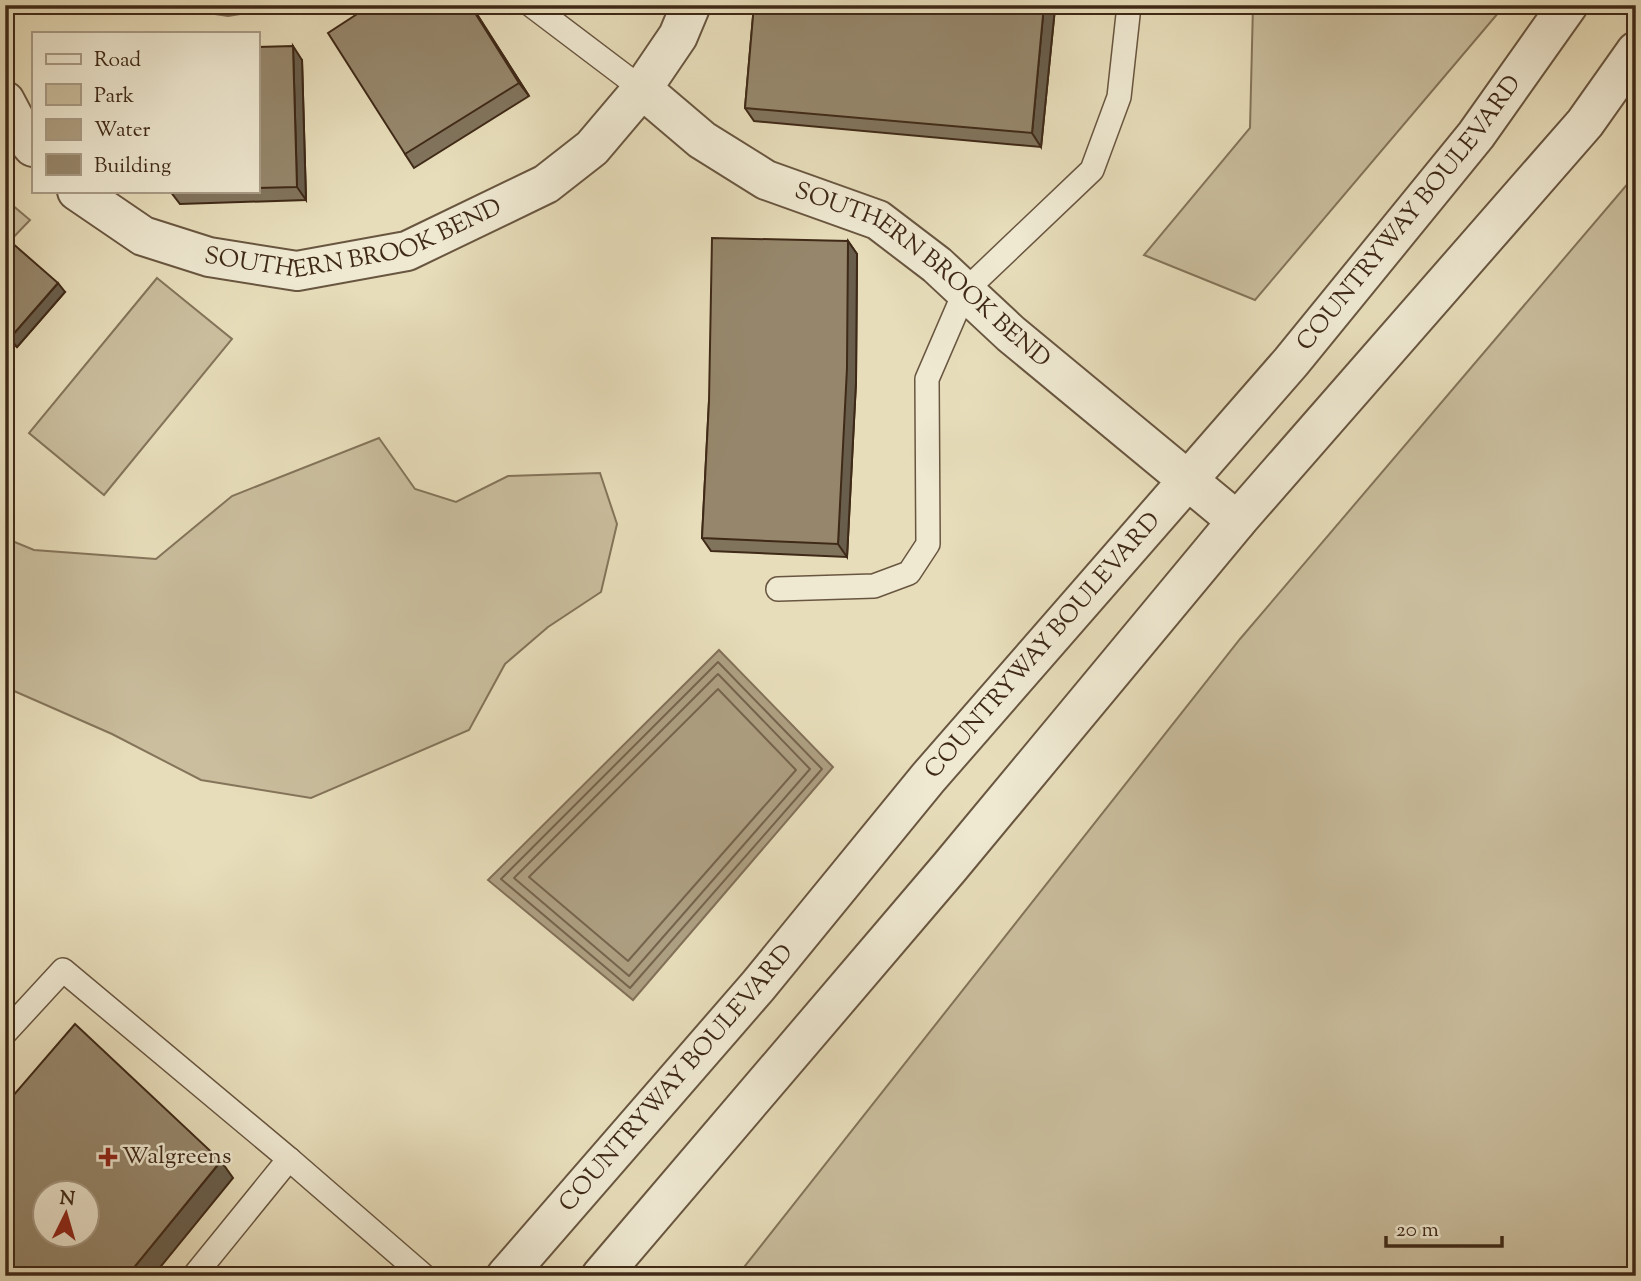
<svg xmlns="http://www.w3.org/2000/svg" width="1641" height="1281" viewBox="0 0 1641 1281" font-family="'Sorts Mill Goudy',serif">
<rect width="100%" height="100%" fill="#e7ddba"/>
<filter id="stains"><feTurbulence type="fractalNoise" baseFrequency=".00286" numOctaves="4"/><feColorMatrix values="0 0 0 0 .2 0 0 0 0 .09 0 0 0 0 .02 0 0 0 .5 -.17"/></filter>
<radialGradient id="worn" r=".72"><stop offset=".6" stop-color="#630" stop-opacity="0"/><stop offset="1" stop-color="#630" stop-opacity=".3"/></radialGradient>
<g fill="#cabe9e" stroke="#84745a" stroke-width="2">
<path d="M1253,5H1505L1255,300L1144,255L1250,128Z"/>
<path d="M1636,174V1276H737L1240,639Z"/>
<path d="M5,199L30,220L5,246Z"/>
<path d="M157,278L232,339L104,495L29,433Z"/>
<path d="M379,438L415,489L456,502L508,476L600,473L617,524L601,592L548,627L505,664L469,730L311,798L201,780L112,734L5,687V538L34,550L156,559L232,496Z"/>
</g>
<g fill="#aea083" stroke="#827058" stroke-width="2">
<path d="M155,5H295L228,16Z"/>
<path d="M719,650L833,767L633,1000L488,880Z"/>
</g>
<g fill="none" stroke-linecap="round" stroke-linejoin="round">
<g stroke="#76644d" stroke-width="2">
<path d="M718,662L822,769L630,988L501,879Z"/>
<path d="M718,674L810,769L629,976L514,878Z"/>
<path d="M718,689L796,770L628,961L529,877Z"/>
</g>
<g stroke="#695640" stroke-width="26">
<g id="service">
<path d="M531,5L642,89"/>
<path d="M778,589L874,586L909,573L928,544L927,379L965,291L1092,170L1119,97L1128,15"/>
<path d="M5,1033L63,970L289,1159"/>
<path d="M194,1276L289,1159L424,1276"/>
</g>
</g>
<g stroke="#695640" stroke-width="42">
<g id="minor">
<path d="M642,89L678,36L691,5"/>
<path d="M5,101L23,135L33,147"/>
<path id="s1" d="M77,191L143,236L209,257L297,271L407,251L546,184L592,148L642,89L702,140L766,180L878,220L937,265L1011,334L1237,521"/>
</g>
</g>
<g stroke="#695640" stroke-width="42">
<g id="tertiary">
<path id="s2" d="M506,1276L758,986L928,778L1291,362L1476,135L1568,5"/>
<path d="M601,1276L949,868L1237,521L1585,123L1636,51"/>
</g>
</g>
<use href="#service" stroke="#efe9d2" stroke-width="23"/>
<use href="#minor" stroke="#efe9d2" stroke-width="38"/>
<use href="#tertiary" stroke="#efe9d2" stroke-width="38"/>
</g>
<g fill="#81745d" stroke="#3f2917" stroke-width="2">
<path d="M371,5H471L529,96L414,168L405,154Z"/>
<path d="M754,5H1052L1055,8L1041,147L754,121L745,108Z"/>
<path d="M257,47L302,60L306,200L180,204L170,191H257Z"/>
<path d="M848,241L857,254L856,382L847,557L711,551L702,538L709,401Z"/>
<path d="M5,249L65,292L17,347L5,337Z"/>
</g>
<g fill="#695e4c" stroke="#3f2917" stroke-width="2">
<path d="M470,5H471L529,96L519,83Z"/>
<path d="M1044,5H1052L1055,8L1041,147L1032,133Z"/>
<path d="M293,46L302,60L306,200L297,187Z"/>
<path d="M848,241L857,254L856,382L847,557L838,544Z"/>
<path d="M58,283L65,292L17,347L10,338Z"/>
<path d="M221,1161L233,1178L153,1276H127Z"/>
</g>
<g fill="#96876c" stroke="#3f2917" stroke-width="2" fill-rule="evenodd">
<path d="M371,5H470L519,83L405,154L328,33Z"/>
<path d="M754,5H1044L1032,133L745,108Z"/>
<path d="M293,46L297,187L257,188V47Z"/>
<path d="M712,238L848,241L847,368L838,544L702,538L709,401Z"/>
<path d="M11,242L58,283L10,338L5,333V249Z"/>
<path d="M75,1024L221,1161L127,1276H5V1105ZM46,1194H88V1236H46Z"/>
</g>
<path fill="#8f2418" stroke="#efe9d2" stroke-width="2.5" d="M104.5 1146.5h7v7h7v7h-7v7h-7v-7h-7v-7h7z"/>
<g text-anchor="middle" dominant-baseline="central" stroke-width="5" stroke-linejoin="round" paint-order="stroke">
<g font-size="24" fill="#3f2917" stroke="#efe9d2">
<text stroke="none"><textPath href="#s2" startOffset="1395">COUNTRYWAY BOULEVARD</textPath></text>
<text stroke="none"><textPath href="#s1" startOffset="299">SOUTHERN BROOK BEND</textPath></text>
<text stroke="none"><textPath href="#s1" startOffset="980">SOUTHERN BROOK BEND</textPath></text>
<text stroke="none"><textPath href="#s2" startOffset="828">COUNTRYWAY BOULEVARD</textPath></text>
<text stroke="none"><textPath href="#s2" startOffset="261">COUNTRYWAY BOULEVARD</textPath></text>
</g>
<g font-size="24" fill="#3f2917" stroke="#efe9d2" text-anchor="start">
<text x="122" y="1157">Walgreens</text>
</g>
</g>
<rect width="1641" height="1281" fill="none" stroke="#e7ddba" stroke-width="28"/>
<rect x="7" y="7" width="1627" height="1267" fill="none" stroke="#3f2917" stroke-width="3.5"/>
<rect x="14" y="14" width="1613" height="1253" fill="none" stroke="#3f2917" stroke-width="2"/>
<rect x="32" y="32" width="228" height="161" fill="#efe9d2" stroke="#a99c87" stroke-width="2"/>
<rect x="46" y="54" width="35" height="10" fill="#efe9d2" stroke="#a99c87" stroke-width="2"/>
<text x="94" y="66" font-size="21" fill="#3f2917">Road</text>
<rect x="46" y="84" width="35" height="21" fill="#cabe9e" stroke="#a99c87" stroke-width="2"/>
<text x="94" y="102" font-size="21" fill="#3f2917">Park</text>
<rect x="46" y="119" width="35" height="21" fill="#aea083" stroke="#a99c87" stroke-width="2"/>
<text x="94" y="136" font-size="21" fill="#3f2917">Water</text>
<rect x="46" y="154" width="35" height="21" fill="#96876c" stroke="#a99c87" stroke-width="2"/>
<text x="94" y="172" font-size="21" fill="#3f2917">Building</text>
<g transform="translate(66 1214) rotate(5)"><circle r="33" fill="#efe9d2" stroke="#a99c87" stroke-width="2"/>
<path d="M0-5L12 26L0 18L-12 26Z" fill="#8f2418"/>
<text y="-10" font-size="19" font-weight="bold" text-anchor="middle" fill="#3f2917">N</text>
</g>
<path d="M1386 1236v10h116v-10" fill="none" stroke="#3f2917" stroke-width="3.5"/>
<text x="1396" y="1236" font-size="21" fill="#3f2917" stroke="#efe9d2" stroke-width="5" paint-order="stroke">20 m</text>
<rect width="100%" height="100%" filter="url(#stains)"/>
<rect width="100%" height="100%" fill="url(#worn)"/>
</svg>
